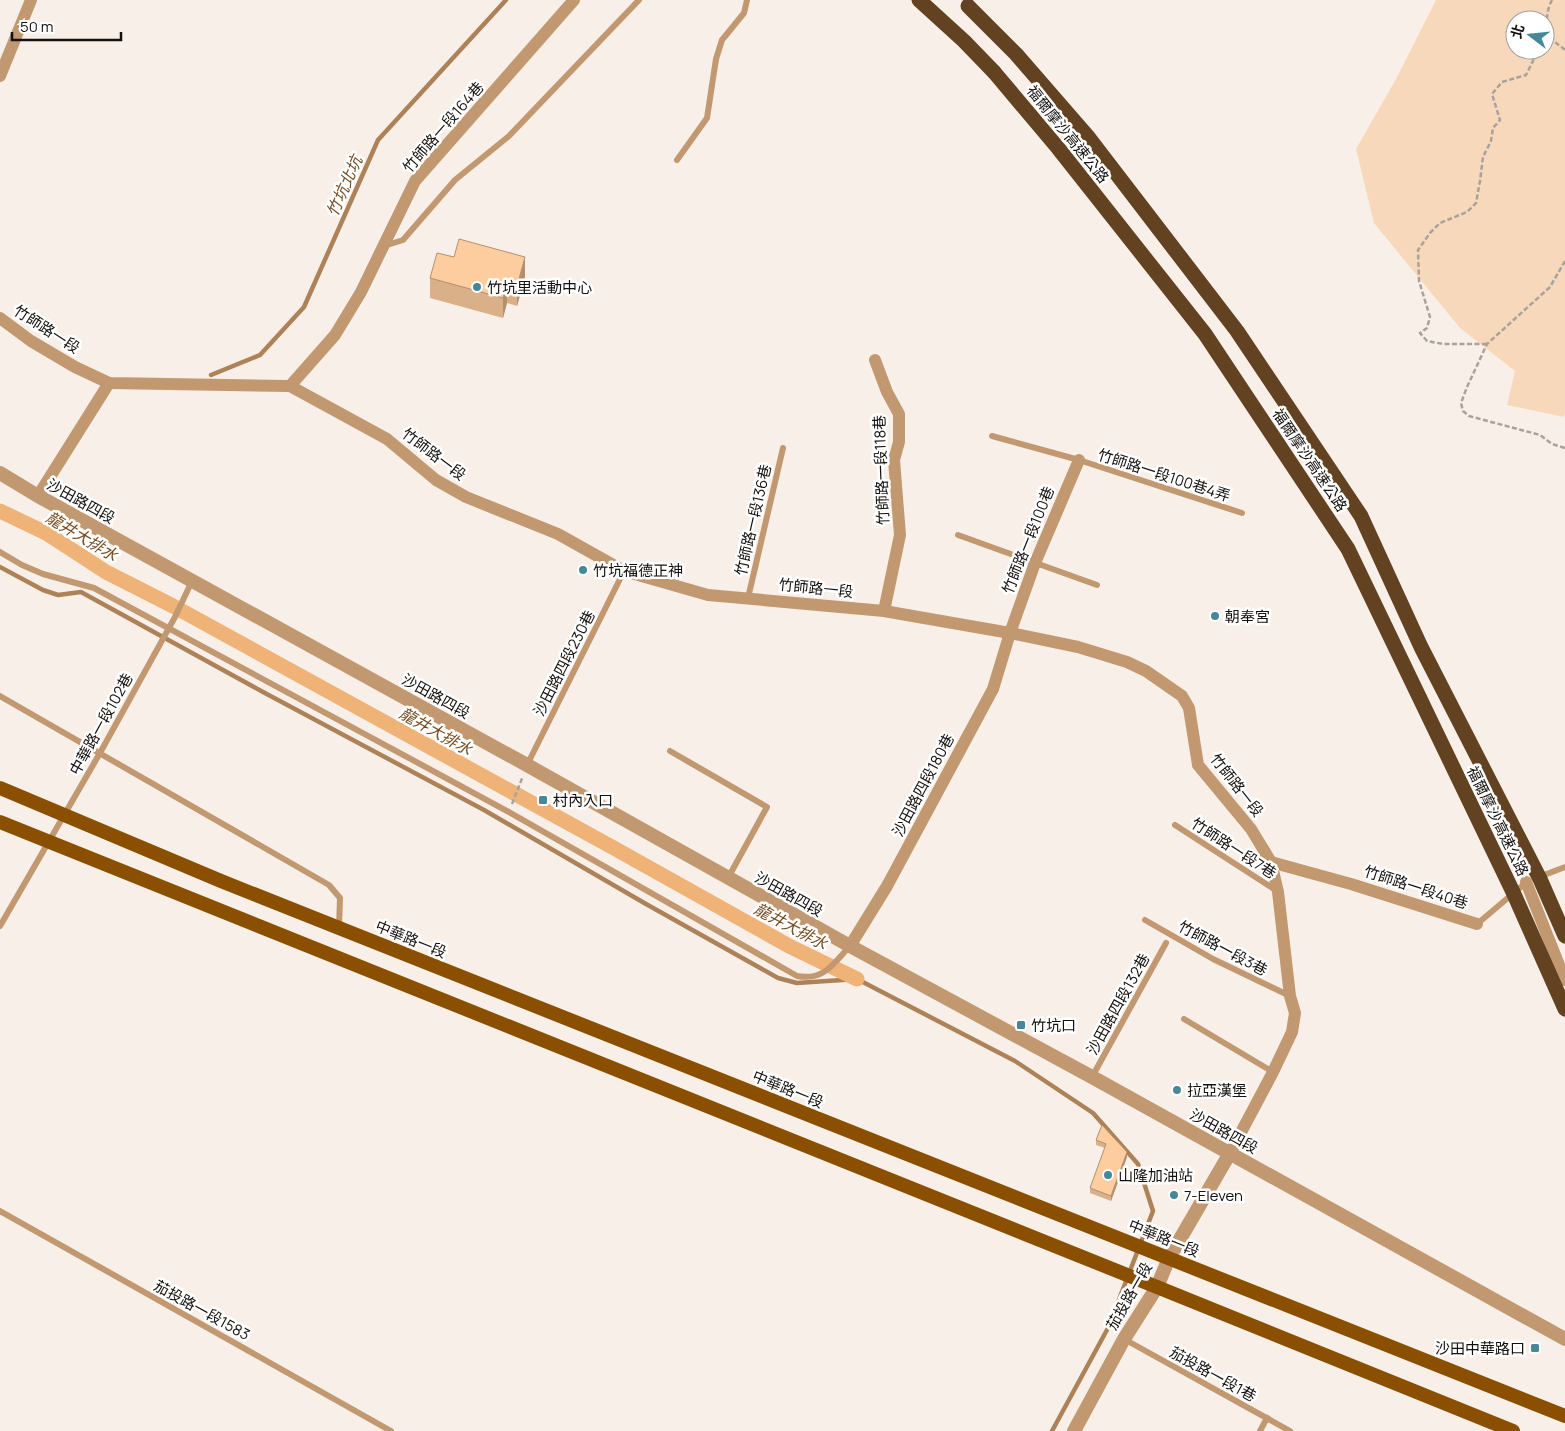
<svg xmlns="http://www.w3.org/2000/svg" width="1565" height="1431" viewBox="0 0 1565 1431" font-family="Manrope,'Noto Sans TC',sans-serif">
<rect width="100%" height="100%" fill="#f8f0e8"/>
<path fill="#f8d8bb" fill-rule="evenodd" d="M1436,0H1565V413L1564,417L1507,405L1515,371L1460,328L1374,223L1356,149L1396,79ZM1515,20H1545V50H1515Z"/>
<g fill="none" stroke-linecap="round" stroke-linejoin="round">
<g stroke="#ad8258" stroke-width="4.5">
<path d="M211,375L260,355L304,307L378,140L506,0"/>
<path d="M0,567L43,590L58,595L81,592L263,692L484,810L646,904L778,978L797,983L857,979L1015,1061L1093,1113L1138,1164L1153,1211L1108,1328L1052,1431"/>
</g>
<path stroke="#efb378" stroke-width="15" d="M0,511L46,533L106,572L173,606L612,847L789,946L857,979"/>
<g stroke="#a8a29c" stroke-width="2.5" stroke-dasharray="5 2.5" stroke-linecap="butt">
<path d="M1552,0C1545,12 1545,32 1555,42C1558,45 1562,47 1565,50"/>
<path d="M1565,261L1550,287L1487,344L1467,387L1461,403L1463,411L1469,416L1540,435L1552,444L1565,448"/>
<path d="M1487,344H1443L1427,341L1420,333L1427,328L1430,317L1419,281L1418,250L1430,233L1440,223L1467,212L1476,203L1480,181L1483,157L1491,141L1493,128L1500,120L1492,94L1502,82L1526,75L1533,61L1535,50"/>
<path d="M512,804L523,776"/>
</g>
<g stroke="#c29871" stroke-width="6">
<path d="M677,160L707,118L716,59L722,40L744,13L747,0"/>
<path d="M384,246L403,240L455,180L509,136L639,0"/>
<path d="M992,436L1079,460L1242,513"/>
<path d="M958,535L1097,585"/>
<path d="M0,552L22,565L43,574L94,588L509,812L797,976C824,981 833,964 850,946"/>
<path d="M748,598L783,448"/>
<path d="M0,696L329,885L340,898L339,928"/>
<path d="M670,751L767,807L728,878"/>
<path d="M527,765L624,571"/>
<path d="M1175,825L1277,891"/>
<path d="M1539,877L1565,867"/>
<path d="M1145,920L1213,959L1290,996"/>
<path d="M1477,924L1528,881"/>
<path d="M0,926L100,753L175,617L192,581"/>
<path d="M1184,1019L1273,1072"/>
<path d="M1092,1077L1166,943"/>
<path d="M0,1211L391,1431"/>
<path d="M1124,1339L1290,1431"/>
<path d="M1260,1431L1267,1418"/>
</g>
<g stroke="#c29871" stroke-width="12">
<path d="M0,76L31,0"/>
<path d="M0,318L31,341L75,367L109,383L290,386L387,439L436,480L466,497L558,534L624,571L708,595L884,611L1010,633L1078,647L1127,662L1146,671L1182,696L1189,708L1198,765L1251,829L1271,862L1278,892L1290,996L1295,1013L1292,1032L1273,1072L1230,1153"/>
<path d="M875,360L887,392L899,414V442L894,460L900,535L884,611"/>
<path d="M290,386L335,335L361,292L415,181L574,0"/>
<path d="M38,496L109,383"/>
<path d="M1271,862L1351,884L1477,924"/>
<path d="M1526,882L1565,980"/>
<path d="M850,946L887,886L993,689L1010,633L1035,563L1079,460"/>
</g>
<g stroke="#c29871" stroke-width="14">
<path d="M0,473L38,496L527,765L850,946L1092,1077L1565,1339"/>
<path d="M1074,1431L1124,1339L1157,1287L1169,1258L1230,1153"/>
</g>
<g stroke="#8a5000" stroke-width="14">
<path d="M0,788L221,881L1565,1416"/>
<path d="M0,822L1157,1287L1513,1431"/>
</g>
<path stroke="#624221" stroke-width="15" d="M919,0L964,41L994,72"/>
<g stroke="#624221" stroke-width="15">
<path d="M968,6L1016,54L1089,138L1237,331L1361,516L1421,647L1540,879L1565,936"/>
<path d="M994,72L1058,148L1205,334L1348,549L1513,892L1565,1009"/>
</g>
</g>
<g fill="#dab089">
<path d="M454,257L525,277L517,306L507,303L503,318L430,298V278Z"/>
<path d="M1102,1125L1127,1157L1111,1201L1090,1193V1188L1105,1148L1096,1145V1140Z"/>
</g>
<g fill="#b2906f">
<path d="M525,257V277L517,306V286Z"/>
<path d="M507,283V303L503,318V298Z"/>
<path d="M1127,1152V1157L1111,1201V1196Z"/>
</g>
<g fill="#fecd9f" stroke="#b2906f">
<path d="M459,239L525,257L517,286L507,283L503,298L430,278L437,253L454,257Z"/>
<path d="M1102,1125L1127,1152L1111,1196L1090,1188L1106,1144L1096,1140Z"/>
</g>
<g fill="#458898" stroke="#fff" stroke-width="2">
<circle cx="477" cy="287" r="5"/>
<circle cx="583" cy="570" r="5"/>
<circle cx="1215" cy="616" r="5"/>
<rect x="538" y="795" width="10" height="10" rx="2.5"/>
<rect x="1016" y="1020" width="10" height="10" rx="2.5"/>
<circle cx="1177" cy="1090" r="5"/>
<circle cx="1108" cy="1175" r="5"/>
<circle cx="1174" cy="1195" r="5"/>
<rect x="1530" y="1343" width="10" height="10" rx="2.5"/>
</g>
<g text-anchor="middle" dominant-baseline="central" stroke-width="5" stroke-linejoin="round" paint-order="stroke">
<g font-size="15" fill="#13100d" stroke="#fff">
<text transform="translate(443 127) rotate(-49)">竹師路一段164巷</text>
<text transform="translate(1068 134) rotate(51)">福爾摩沙高速公路</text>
<text transform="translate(47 329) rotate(33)">竹師路一段</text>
<text transform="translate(434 454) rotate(37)">竹師路一段</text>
<text transform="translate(1310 460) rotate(56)">福爾摩沙高速公路</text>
<text transform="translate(881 470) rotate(-92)">竹師路一段118巷</text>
<text transform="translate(1164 475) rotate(18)">竹師路一段100巷4弄</text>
<text transform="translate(81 501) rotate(29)">沙田路四段</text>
<text transform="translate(753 520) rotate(-77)">竹師路一段136巷</text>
<text transform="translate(1028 540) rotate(-68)">竹師路一段100巷</text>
<text transform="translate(816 588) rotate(6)">竹師路一段</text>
<text transform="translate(564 663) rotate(-63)">沙田路四段230巷</text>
<text transform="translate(436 696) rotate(29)">沙田路四段</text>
<text transform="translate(101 724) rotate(-61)">中華路一段102巷</text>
<text transform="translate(923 785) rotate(-62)">沙田路四段180巷</text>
<text transform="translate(1237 785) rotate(52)">竹師路一段</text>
<text transform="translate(1498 821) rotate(64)">福爾摩沙高速公路</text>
<text transform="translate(1234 848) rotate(33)">竹師路一段7巷</text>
<text transform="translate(1416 887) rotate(18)">竹師路一段40巷</text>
<text transform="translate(789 894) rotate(29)">沙田路四段</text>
<text transform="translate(411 939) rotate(22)">中華路一段</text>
<text transform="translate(1223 948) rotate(28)">竹師路一段3巷</text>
<text transform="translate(1118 1004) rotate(-61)">沙田路四段132巷</text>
<text transform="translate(788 1089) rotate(22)">中華路一段</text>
<text transform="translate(1224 1131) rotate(29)">沙田路四段</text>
<text transform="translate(1164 1238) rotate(22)">中華路一段</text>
<text transform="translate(1129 1296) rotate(-60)">茄投路一段</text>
<text transform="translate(202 1310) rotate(29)">茄投路一段1583</text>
<text transform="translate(1213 1374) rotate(29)">茄投路一段1巷</text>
</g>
<g font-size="15" fill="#13100d" stroke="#fff" text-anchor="start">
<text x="487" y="287">竹坑里活動中心</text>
<text x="593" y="570">竹坑福德正神</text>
<text x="1225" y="616">朝奉宮</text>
<text x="553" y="800">村內入口</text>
<text x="1031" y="1025">竹坑口</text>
<text x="1187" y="1090">拉亞漢堡</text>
<text x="1118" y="1175">山隆加油站</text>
<text x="1184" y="1195">7-Eleven</text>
<text x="1525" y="1348" text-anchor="end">沙田中華路口</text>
</g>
<g font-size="16" font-style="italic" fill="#754d22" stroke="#fff">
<text transform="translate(344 186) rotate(-66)">竹坑北坑</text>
<text transform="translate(82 536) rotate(31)">龍井大排水</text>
<text transform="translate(436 731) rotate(29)">龍井大排水</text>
<text transform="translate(791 926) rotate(28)">龍井大排水</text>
</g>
</g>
<g transform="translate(1530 35) rotate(286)"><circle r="24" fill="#ffffff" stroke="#a19f9e"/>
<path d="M0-4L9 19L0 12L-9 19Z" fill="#458898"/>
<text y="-8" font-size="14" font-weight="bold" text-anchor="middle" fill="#13100d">北</text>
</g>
<path d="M12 32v8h109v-8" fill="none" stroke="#13100d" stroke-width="2.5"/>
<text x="20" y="32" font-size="15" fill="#13100d" stroke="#ffffff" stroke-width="4" paint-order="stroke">50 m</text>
</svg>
